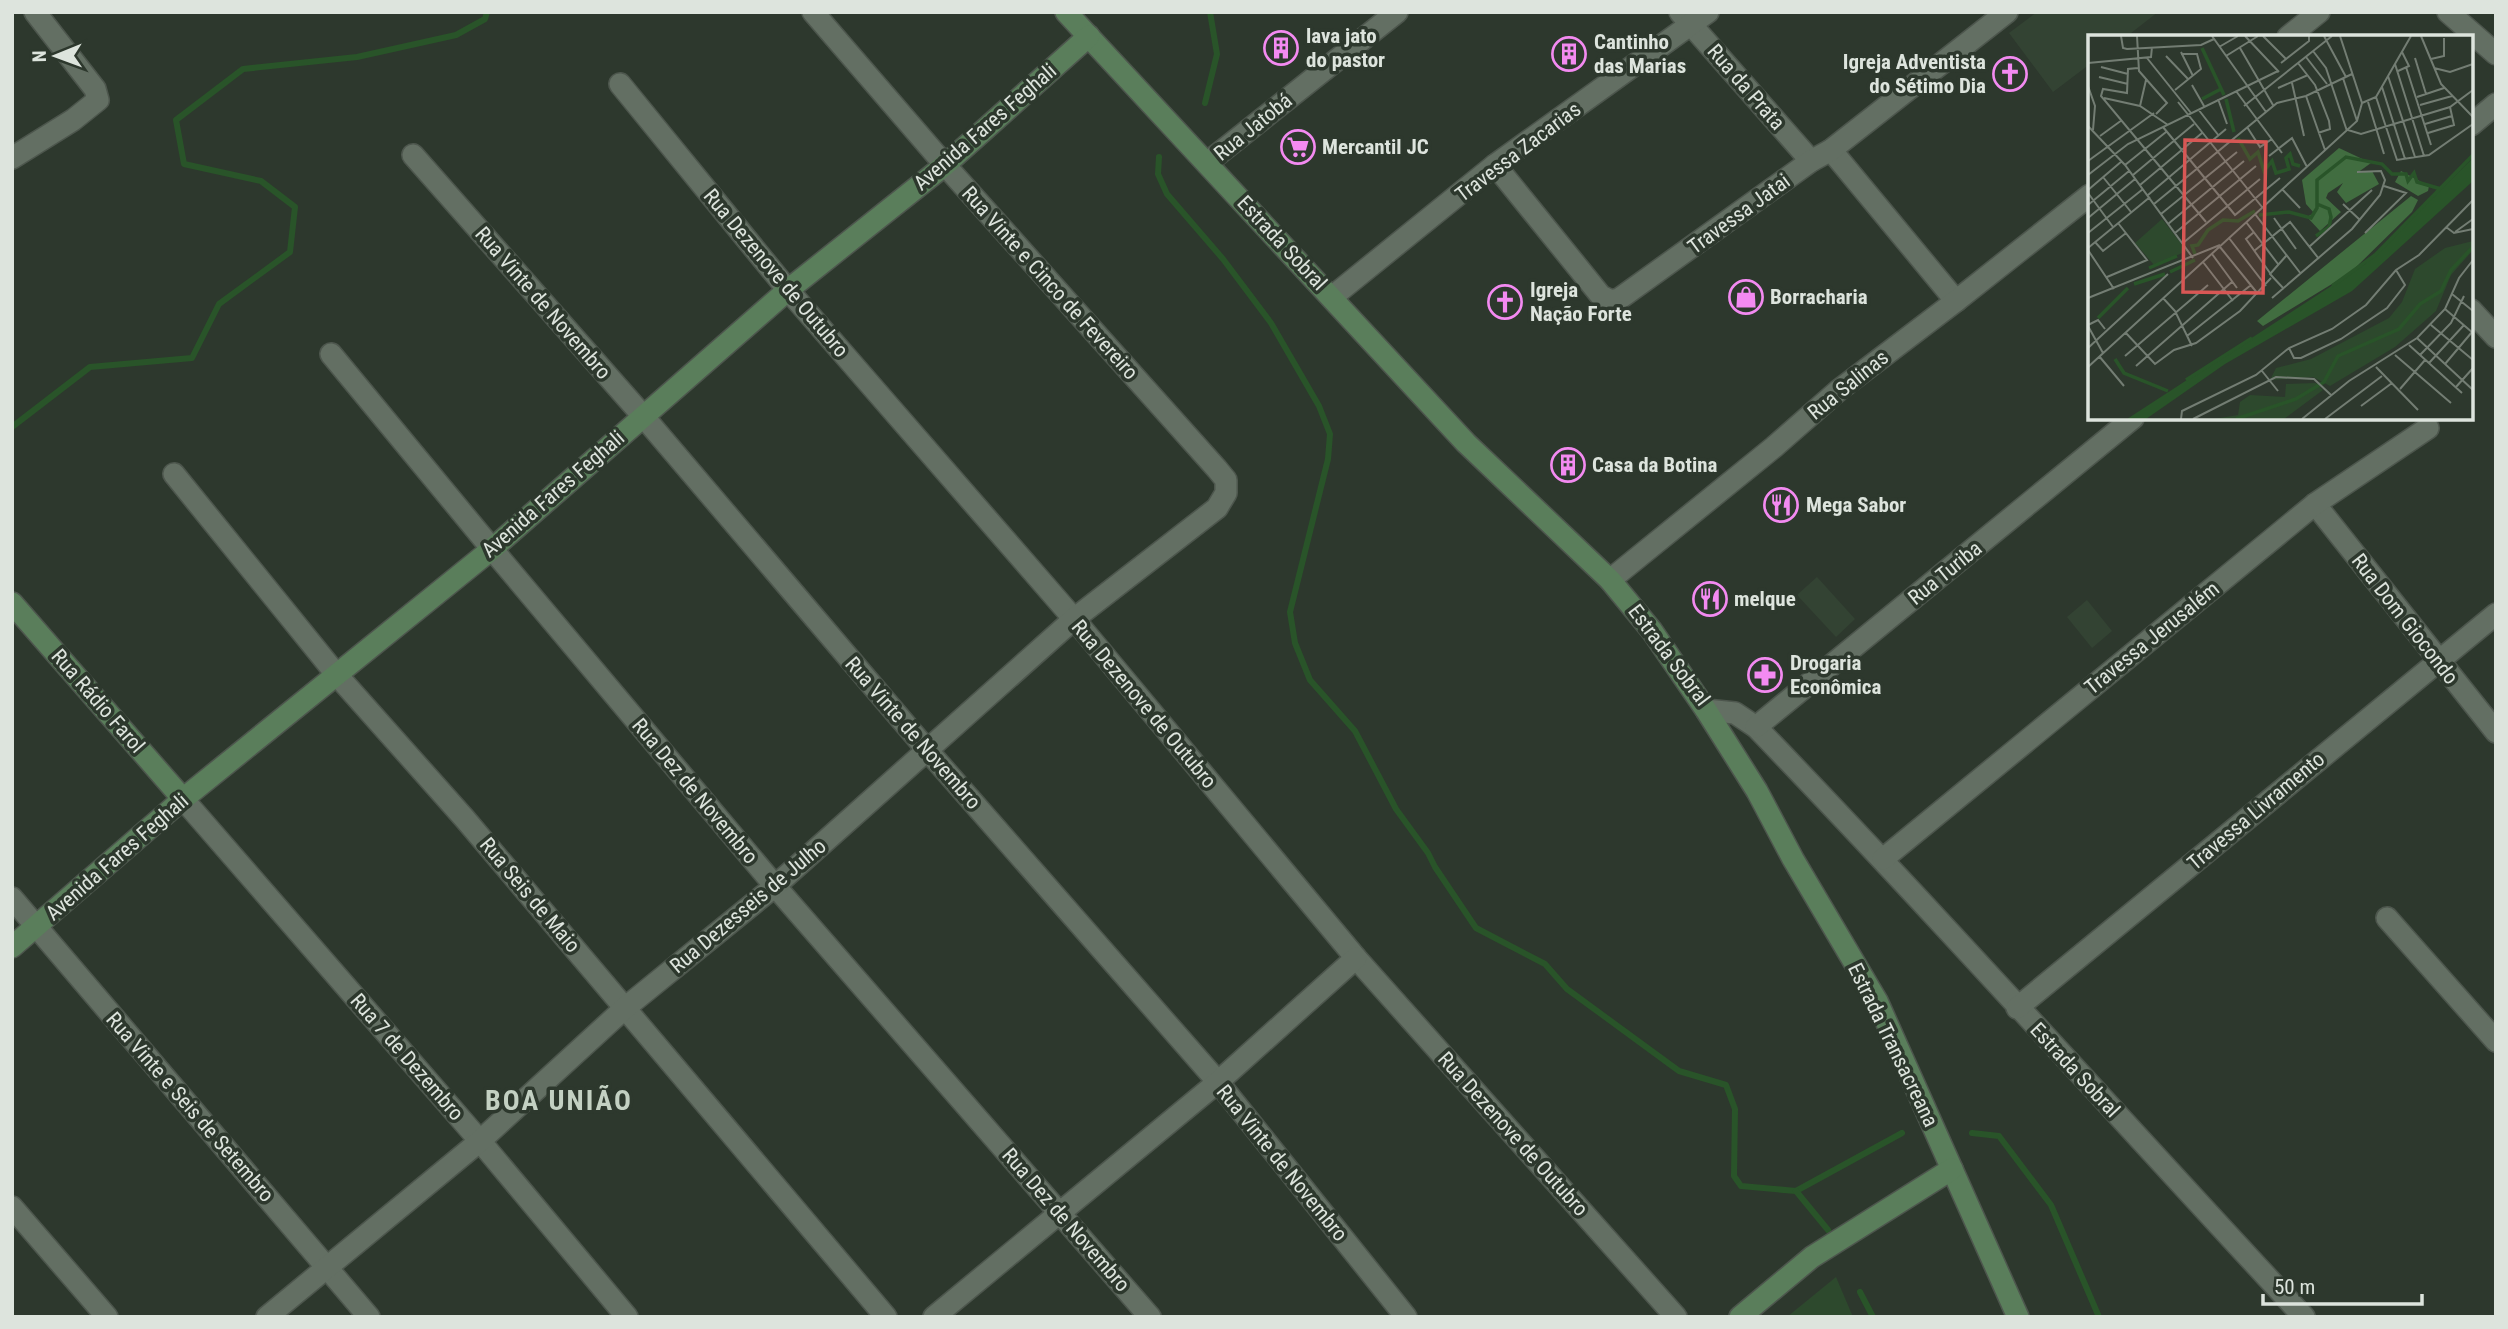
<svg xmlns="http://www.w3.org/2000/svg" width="2508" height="1329" viewBox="0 0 2508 1329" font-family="'Roboto Condensed',sans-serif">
<rect width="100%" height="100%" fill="#2d382d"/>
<g fill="#334333">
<path d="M2037,12H2158L2126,37H2090V64L2053,92L2009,33Z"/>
<path d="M1817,577L1855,619L1836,637L1797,595Z"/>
<path d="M2087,600L2112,631L2092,648L2067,617Z"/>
</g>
<path fill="#2d492d" d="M1836,1277L1853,1317H1787Z"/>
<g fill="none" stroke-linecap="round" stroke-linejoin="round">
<g stroke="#295429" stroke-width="6">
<path d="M1205,103L1217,54L1210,12"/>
<path d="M1159,157L1158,174L1167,194L1223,259L1271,323L1319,406L1330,434L1328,459L1290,612L1295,643L1310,680L1355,731L1396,809L1428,853L1435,867L1476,928L1545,964L1567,989L1679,1071L1726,1085L1735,1109L1734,1176L1741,1186L1796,1191L1902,1133"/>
<path d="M12,427L90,367L192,358L219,304L290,252L295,207L261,181L184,164L176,120L243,69L357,57L456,35L485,19L487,12"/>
<path d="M1972,1133L1999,1136L2051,1205L2099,1317"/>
<path d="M1796,1191L1828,1230"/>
<path d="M1860,1292L1873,1317"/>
</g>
<g stroke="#4d564d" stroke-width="24">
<g id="street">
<path d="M1680,12L1811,161"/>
<path d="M2448,12L2496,54"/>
<path d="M2288,37L2319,12"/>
<path d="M620,84L788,290L1074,619L1356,958L1676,1317"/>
<path d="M2471,125L2496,104"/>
<path d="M1831,150L1956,301"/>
<path d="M413,155L643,416L928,751L1218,1082L1406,1317"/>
<path d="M12,158L73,120L98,100L95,89L35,12"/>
<path d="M1207,163L1397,12"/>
<path d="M1495,165L1601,296L1611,301L1619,299L1811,161L1831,150L2007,12"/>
<path d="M1332,297L1495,165L1708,12"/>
<path d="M2471,310L2496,337"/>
<path d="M331,354L492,549L775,886L1150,1317"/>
<path d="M174,474L336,674L465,819L886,1317"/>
<path d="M2315,504L2496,732"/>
<path d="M1610,580L1774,447L1839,390L1956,301L2090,195"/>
<path d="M1706,710L1735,713L1756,727C1942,920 2121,1120 2304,1317"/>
<path d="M1756,727L2133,418"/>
<path d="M183,799L480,1141L627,1317"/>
<path d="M1883,859L2315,504L2428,428"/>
<path d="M12,898L369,1317"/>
<path d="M2387,918L2496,1041"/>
<path d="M2017,1008L2496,614"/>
<path d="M12,1207L107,1317"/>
<path d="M267,1317L480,1141L625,1008L775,886L1074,619L1217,508L1226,493V480L1217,469L945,165L813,12"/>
<path d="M934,1317L1218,1082L1356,958"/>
</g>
</g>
<g stroke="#4d564d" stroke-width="24">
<g id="secondary">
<path d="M1066,12L1466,443L1610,580L1652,631L1706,710L1757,791L1793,859L1877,1001L2018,1317"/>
<path d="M12,603L183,799"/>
<path d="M12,947L183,799L492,549L788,290L945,165L1089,36"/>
<path d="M1740,1317L1812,1257L1952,1169"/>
</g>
</g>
<use href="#street" stroke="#636f63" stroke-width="21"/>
<use href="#secondary" stroke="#5a7e5b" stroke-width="21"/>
</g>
<defs>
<g id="building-ring" transform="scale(1.75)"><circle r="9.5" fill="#2d382d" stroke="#f38af1" stroke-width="1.5"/><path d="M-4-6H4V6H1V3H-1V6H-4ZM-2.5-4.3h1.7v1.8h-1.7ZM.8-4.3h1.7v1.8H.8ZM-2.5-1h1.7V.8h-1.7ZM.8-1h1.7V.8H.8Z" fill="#f38af1"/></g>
<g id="church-ring" transform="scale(1.75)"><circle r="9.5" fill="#2d382d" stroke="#f38af1" stroke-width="1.5"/><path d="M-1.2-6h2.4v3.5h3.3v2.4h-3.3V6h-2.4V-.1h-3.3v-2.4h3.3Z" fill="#f38af1"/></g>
<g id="supermarket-ring" transform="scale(1.75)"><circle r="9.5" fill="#2d382d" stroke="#f38af1" stroke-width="1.5"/><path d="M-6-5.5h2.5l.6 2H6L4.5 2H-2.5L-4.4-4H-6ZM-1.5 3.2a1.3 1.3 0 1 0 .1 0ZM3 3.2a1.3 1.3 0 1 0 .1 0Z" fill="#f38af1"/></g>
<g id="shop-ring" transform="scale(1.75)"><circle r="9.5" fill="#2d382d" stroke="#f38af1" stroke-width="1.5"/><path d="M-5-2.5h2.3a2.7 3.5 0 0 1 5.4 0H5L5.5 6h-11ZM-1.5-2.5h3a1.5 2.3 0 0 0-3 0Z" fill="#f38af1"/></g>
<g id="restaurant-ring" transform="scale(1.75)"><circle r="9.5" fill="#2d382d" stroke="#f38af1" stroke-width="1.5"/><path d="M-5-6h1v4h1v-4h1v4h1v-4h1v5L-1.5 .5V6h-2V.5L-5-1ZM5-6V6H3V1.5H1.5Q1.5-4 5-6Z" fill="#f38af1"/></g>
<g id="pharmacy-ring" transform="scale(1.75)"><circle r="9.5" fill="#2d382d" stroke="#f38af1" stroke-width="1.5"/><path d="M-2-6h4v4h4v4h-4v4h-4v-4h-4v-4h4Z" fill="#f38af1"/></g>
</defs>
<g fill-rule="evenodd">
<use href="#building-ring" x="1281" y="48"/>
<use href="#building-ring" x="1569" y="54"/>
<use href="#church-ring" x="2010" y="74"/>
<use href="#supermarket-ring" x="1298" y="147"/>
<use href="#shop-ring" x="1746" y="297"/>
<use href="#church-ring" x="1505" y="302"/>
<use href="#building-ring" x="1568" y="465"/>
<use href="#restaurant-ring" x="1781" y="505"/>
<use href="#restaurant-ring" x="1710" y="599"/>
<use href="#pharmacy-ring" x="1765" y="675"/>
</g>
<g text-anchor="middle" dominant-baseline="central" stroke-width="7" stroke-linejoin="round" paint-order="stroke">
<g font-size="21" font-weight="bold" fill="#dde4dd" stroke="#2d382d" text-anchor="start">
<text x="1306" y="36">lava jato<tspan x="1306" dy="24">do pastor</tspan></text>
<text x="1594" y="42">Cantinho<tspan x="1594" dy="24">das Marias</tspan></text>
<text x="1986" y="62" text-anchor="end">Igreja Adventista<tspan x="1986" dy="24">do Sétimo Dia</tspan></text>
<text x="1322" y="147">Mercantil JC</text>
<text x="1530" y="290">Igreja<tspan x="1530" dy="24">Nação Forte</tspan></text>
<text x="1770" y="297">Borracharia</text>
<text x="1592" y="465">Casa da Botina</text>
<text x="1806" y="505">Mega Sabor</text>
<text x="1734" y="599">melque</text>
<text x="1790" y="663">Drogaria<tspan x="1790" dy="24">Econômica</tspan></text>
</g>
<g font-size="21" fill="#dde4dd" stroke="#2d382d">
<text transform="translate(1746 87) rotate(49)">Rua da Prata</text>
<text transform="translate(985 127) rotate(-41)">Avenida Fares Feghali</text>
<text transform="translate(1253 127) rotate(-39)">Rua Jatobá</text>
<text transform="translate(1518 152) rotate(-37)">Travessa Zacarias</text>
<text transform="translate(1739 214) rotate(-36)">Travessa Jatai</text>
<text transform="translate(1282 243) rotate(47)">Estrada Sobral</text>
<text transform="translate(776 273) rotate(50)">Rua Dezenove de Outubro</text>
<text transform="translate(1050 283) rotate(48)">Rua Vinte e Cinco de Fevereiro</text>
<text transform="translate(543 303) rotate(49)">Rua Vinte de Novembro</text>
<text transform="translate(1848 385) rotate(-39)">Rua Salinas</text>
<text transform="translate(553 494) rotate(-41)">Avenida Fares Feghali</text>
<text transform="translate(1945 573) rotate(-39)">Rua Turiba</text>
<text transform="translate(2405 619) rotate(52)">Rua Dom Giocondo</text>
<text transform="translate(2152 638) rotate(-39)">Travessa Jerusalém</text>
<text transform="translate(1669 655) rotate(53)">Estrada Sobral</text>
<text transform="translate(98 701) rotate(49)">Rua Rádio Farol</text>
<text transform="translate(1144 704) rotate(50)">Rua Dezenove de Outubro</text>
<text transform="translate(913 733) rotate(49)">Rua Vinte de Novembro</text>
<text transform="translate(695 791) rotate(50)">Rua Dez de Novembro</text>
<text transform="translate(2256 811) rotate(-40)">Travessa Livramento</text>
<text transform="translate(117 857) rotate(-41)">Avenida Fares Feghali</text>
<text transform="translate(530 895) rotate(50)">Rua Seis de Maio</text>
<text transform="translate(748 906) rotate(-40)">Rua Dezesseis de Julho</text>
<text transform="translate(1893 1045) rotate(64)">Estrada Transacreana</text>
<text transform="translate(407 1057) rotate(49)">Rua 7 de Dezembro</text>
<text transform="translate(2075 1070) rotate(47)">Estrada Sobral</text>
<text transform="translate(190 1107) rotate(49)">Rua Vinte e Seis de Setembro</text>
<text transform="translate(1513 1134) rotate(48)">Rua Dezenove de Outubro</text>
<text transform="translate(1282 1163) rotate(51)">Rua Vinte de Novembro</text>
<text transform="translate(1066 1220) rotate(49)">Rua Dez de Novembro</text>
</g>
<g font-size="28" font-weight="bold" letter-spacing="2" fill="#c3d0c2" stroke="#2d382d">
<text x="559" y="1100">BOA UNIÃO</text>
</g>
</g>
<g transform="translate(2088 35)">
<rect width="385" height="385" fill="#2d382d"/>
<path d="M74,184L99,216L66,230L47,208ZM385,206V215L363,240L348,276L307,312L242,351L225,342L182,345L188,333L223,324L301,283L314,267L327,234L357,213ZM228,348L235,355L196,384H126L150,380L152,367L162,360L197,362L198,349Z" fill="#2d492d"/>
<path d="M251,113L283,128L269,138L284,136L291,149L258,168L249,157L255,148L240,158L238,163L253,177L232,196L219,182L226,178L218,169L214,145ZM313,136L341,151L340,156L330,161L307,147ZM323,161L330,165L324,177L262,238L175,291L169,286Z" fill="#416d40"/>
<path d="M385,123V146L264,256L137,329L58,384H39L277,229Z" fill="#295429"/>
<path fill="none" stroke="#295429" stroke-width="3.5" d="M114,13L136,60M114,64L133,54M138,64L146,97M150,103L162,124L170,117L176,136L184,126L188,138L201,134L198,123L202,119L205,129L212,131M171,180L201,177L223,183L229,173V145L258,122L294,129L304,139H318L320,146L326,138L329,147L353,154M228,201L241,192L243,182L241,174L229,169M107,219L104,211L110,210L120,195L135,185L150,186L167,176M61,233L89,221M82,237L107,225M46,249L77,239M244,251L287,220L385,120M10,283L40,253M27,324L36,338L80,356M98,345L164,303M148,384L208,364L236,347L250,321L311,294L332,269L353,256L363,235L385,212"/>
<path fill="none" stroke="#737d73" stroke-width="2" d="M33,1L35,13L39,14L113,10L126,4M49,1L51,36L79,68L68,79M124,1L178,77M157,1L191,37M175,1L198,24M236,1L258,42M333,1L353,49L385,82M131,12L150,1M152,13L185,70M225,16L238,33L259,96M93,17L105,41M78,21L100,44M138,21L170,1M218,22L239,49M59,23L103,78M327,23L338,59M343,24L356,21V3M0,28L63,22L64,12M193,28L221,6V1M210,28L227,50L241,86L242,94L230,98M307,29L336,121M13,32L40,39M318,32L343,110M50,33L40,34L39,58L15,54L13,61L118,187M346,33L362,37L385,29M310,36L321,31L314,17M300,41L327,122M11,42L40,49M255,43L269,86M204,48L216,101M104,50L116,71M0,51L7,71L5,95M294,52L317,124M190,53L220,40M87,55L113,34L109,19H93M148,56L194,118M218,61L237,115M288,62L309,125L341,120L385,89M329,62L356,53M16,63L52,71L80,90M130,64L139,89M90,67L174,172M280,67L296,119M274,68L288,62L323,1M332,70L364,61M52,71L58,45M156,71L244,1M110,74L131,101M337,89L364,81M0,91L37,130L105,223M75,92L147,180L192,143M159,92L172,112L184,104M260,95L273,99L362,72L385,55M340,98L366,90L362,72M12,101L34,85M181,121L204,103L219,132M0,126L66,78M37,130L78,97M0,140L40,109L190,36M45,140L106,89M15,142L43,177M52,150L114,98M194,154L212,173M0,155L34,126M0,158L25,192M60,160L138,94M66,169L189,68L218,61L264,39M255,169L272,185M0,170L41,136M73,179L149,117M167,179L213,239M0,183L47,144M186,183L208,214M158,187L190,229M80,189L156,126M358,192L366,198L385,194M166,197L158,204L182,238M367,197L385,184M0,198L55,154M87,198L168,131M277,198L318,158L296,151M141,203L178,251M7,207L15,216L38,198M95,208L172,144M132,212L170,259M221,212L284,155M0,213L62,162M0,215L26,254M166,216L202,187L231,224M124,219L149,253M115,227L145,266M19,242L59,225L30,188M196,254L182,239L198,221M364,259L385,276M0,263L132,210M75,263L87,276L104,311M184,263L264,194L292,160L297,145L293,136L269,137M357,274L385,298M0,290L10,285L17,294M343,290L385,325M0,291L15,318M37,297L67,329L86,315L108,308L152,276L183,243M99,301L163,250M329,303L385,355M321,310L374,358M0,313L80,239M201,313L206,323H213L253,304L299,273L317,250L308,235M307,320L363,368M332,320L363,288L376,261M11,321L36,351M37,321L120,250M341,328L376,290M357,329L384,297M48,331L145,246M0,332L269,86L274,68L252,1M288,332L330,375M174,336L190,356M368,352L385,333M312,354L337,325M273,371L304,348M93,384L94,376L168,340L201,313L244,294L278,270L308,235L331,220L385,165M105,384L188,342L226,344L243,360M214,384L261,346L329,303L357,274L371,243L385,225M237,384L294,341"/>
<path fill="#d85755" fill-opacity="0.15" stroke="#d85755" stroke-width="3.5" d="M97,105L178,107L175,258L95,257Z"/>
<rect width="385" height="385" fill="none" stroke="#dde4dd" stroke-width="3.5"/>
</g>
<rect width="2508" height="1329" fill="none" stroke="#dde4dd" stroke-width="28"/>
<g transform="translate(56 56) rotate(269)" stroke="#2d382d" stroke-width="5" paint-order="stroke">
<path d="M0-5L12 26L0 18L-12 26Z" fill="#dde4dd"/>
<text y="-10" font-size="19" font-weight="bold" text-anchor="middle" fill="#dde4dd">N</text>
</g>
<path d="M2263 1294v10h159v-10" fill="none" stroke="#dde4dd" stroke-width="3.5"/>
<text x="2274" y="1294" font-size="21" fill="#dde4dd" stroke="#2d382d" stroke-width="5" paint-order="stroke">50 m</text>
</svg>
